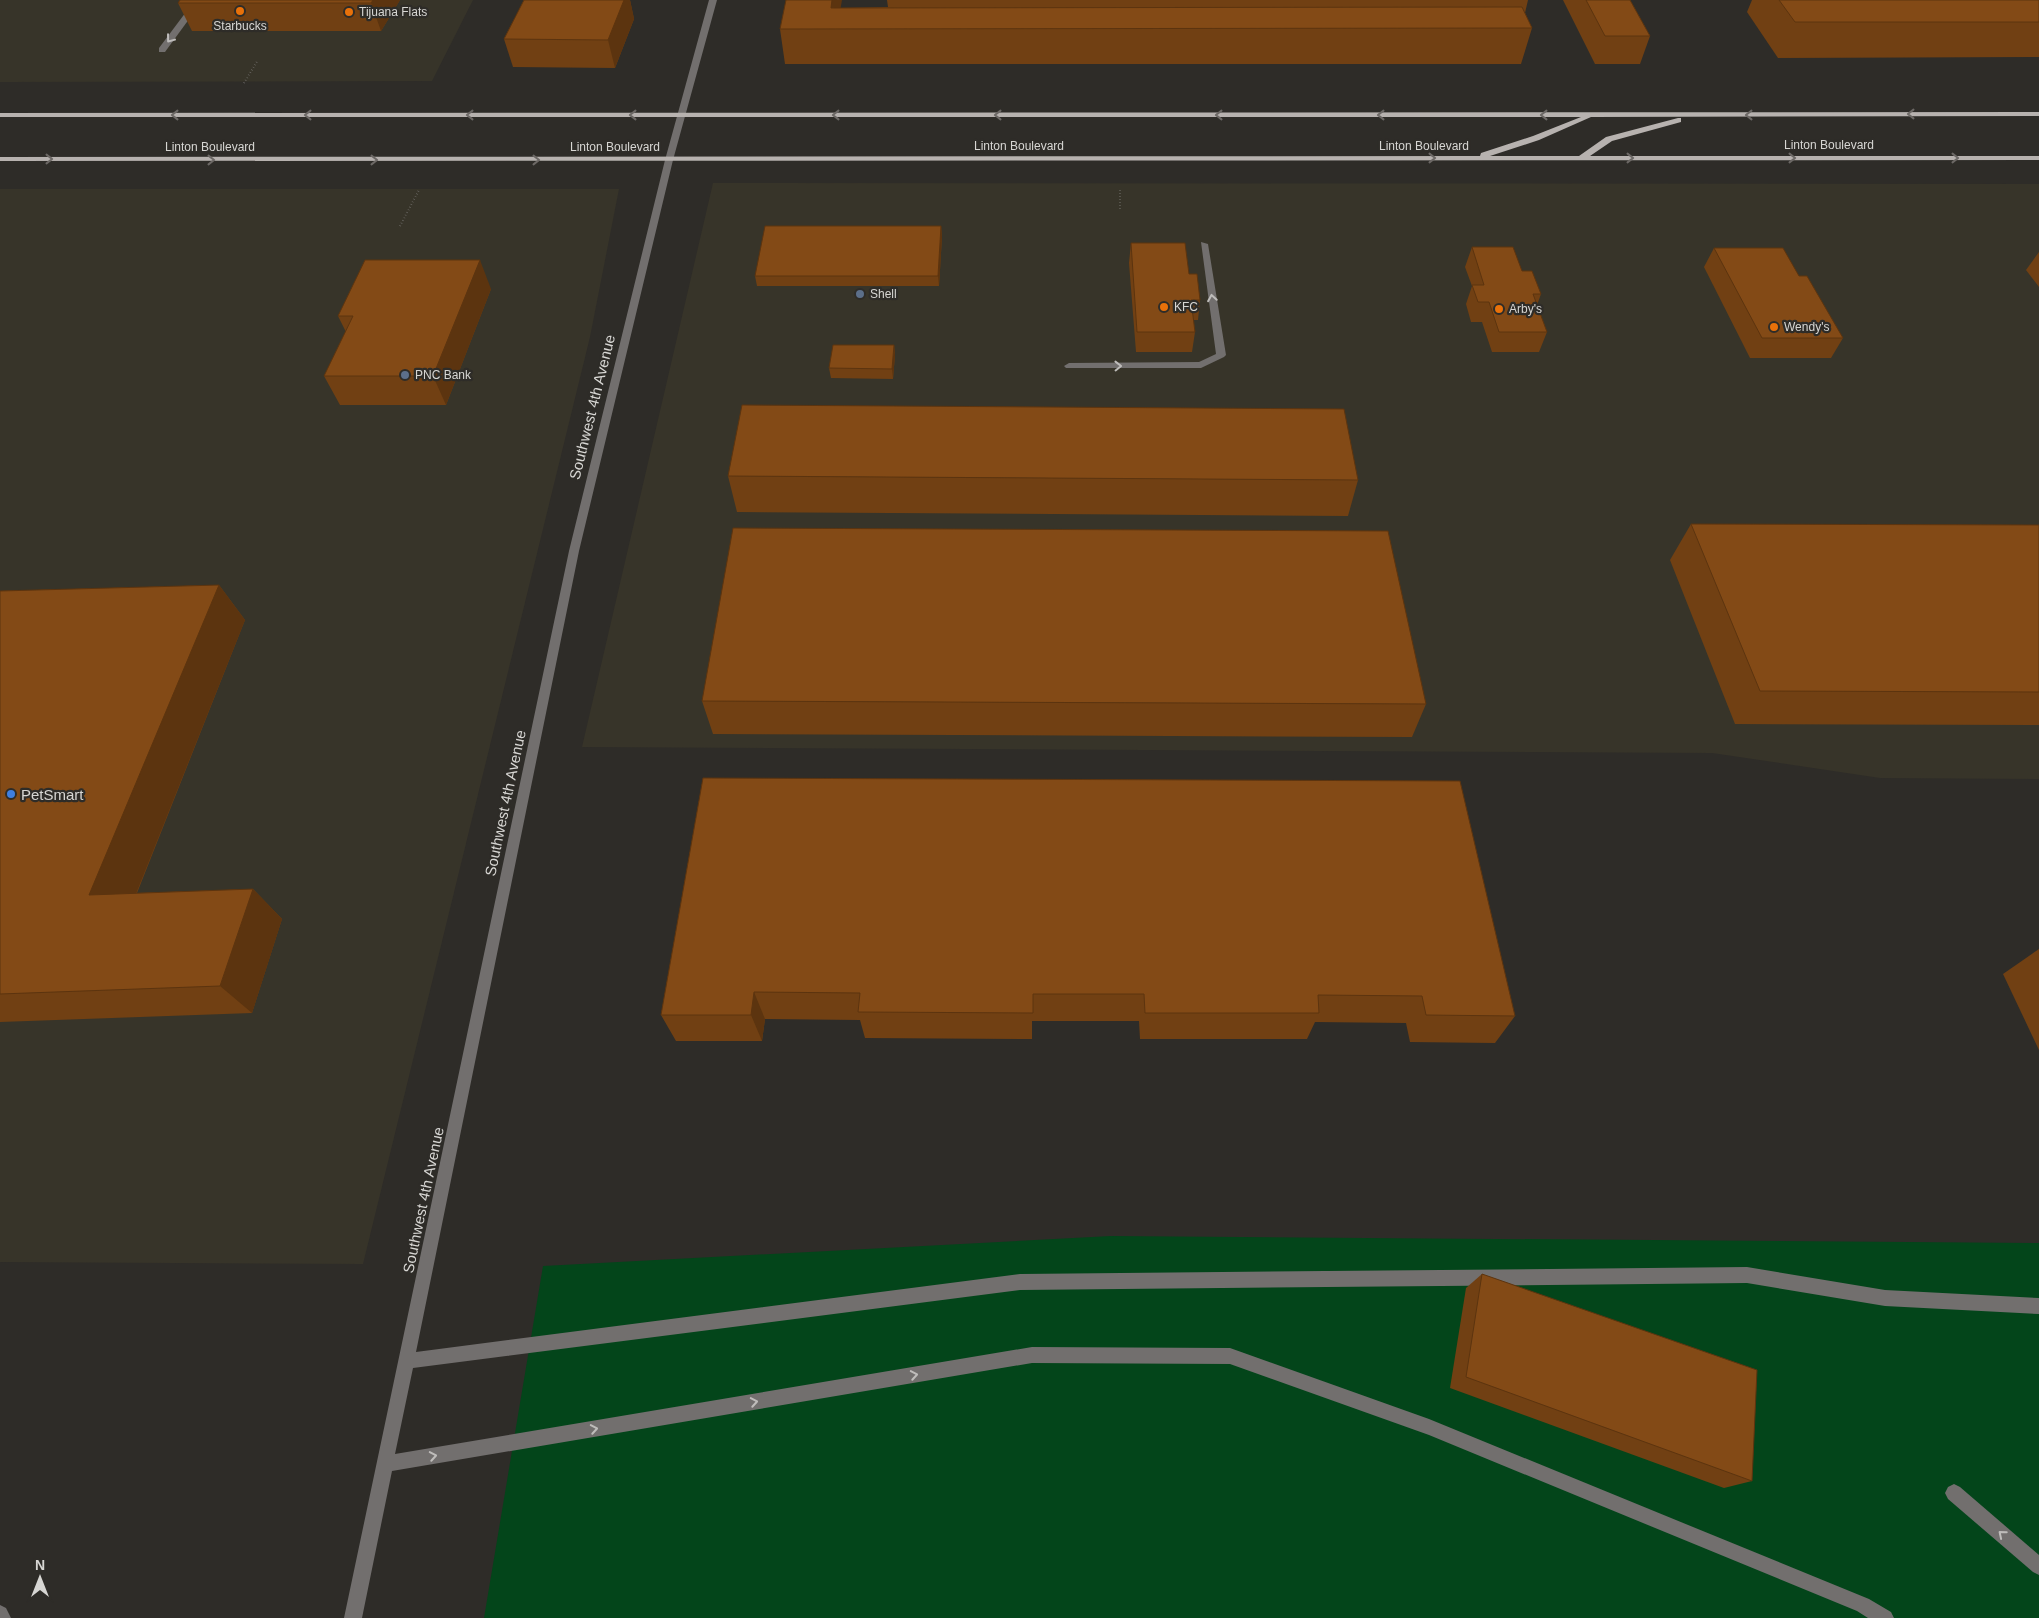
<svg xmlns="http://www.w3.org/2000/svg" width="2039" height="1618" viewBox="0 0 2039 1618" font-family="Arial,sans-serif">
<rect width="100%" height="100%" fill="#2e2c28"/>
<g fill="#373429">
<path d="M0,0H473L432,81L0,82Z"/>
<path d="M713,183L2039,184V779L1880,778L1712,753L582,747Z"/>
<path d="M0,189H619L590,337L363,1264L0,1262Z"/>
</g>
<path fill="#03451a" d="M1111,1236L2039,1243V1618H484L543,1266Z"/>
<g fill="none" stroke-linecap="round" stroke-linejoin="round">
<g stroke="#767471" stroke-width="2" stroke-dasharray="0.5 2.5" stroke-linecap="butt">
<path d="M244,83L258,60"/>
<path d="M1120,190V209"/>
<path d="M400,226L419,190"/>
</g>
<g fill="#726f6e" fill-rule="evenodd">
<path d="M195,0H203L165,52H159V48Z"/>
<path d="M709,0H717L673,160L579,551L416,1352L1020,1274L1747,1267L1885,1290L2039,1298V1314L1885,1306L1747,1283L1020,1290L413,1368L395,1454L1032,1347L1230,1348L1429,1419L1869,1599L1891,1612L1894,1618H1868L1857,1611L1429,1435L1230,1364L1032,1363L392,1471L362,1618H344L569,551L665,160Z"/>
<path d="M1201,242L1208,244L1226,355L1224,357L1201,368H1066L1064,366L1069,363L1199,362L1216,354Z"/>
<path d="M1954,1484L1960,1487L2039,1555V1575L2033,1572L1948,1499L1945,1493L1948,1487Z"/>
<path d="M0,1605L6,1608L11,1618H0Z"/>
</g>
<path fill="#b7b2af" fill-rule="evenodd" d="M2039,112V116L1591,117L1539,140L1490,156H1579L1606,137L1678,118H1681V122L1612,141L1590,156H2039V160L0,161V157L1480,156L1481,153L1533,136L1581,117H0V113Z"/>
</g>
<g fill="#714013">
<path d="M400,0L381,31H192L178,3Z"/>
<path d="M524,0H630L634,19L615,68L513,67L504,39Z"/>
<path d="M887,0H1528L1525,13L1532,28L1521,64H785L780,29L840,8L888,7Z"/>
<path d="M1563,0H1630L1650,36L1640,64H1595Z"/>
<path d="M1752,0H2039V57L1778,58L1747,12Z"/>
<path d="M941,226L942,237L939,286H757L755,276Z"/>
<path d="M1131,243L1189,274L1200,300L1198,320H1193L1195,332L1192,352H1136L1129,263Z"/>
<path d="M1472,247L1522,271L1541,294L1537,305L1547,332L1539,352H1492L1482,322H1471L1466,304L1472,286L1465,267Z"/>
<path d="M1714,248L1799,276L1843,338L1831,358H1750L1704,267Z"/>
<path d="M2039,252V287L2026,270Z"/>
<path d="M491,289L446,405H340L324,376L346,332L338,316Z"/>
<path d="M894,345L895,355L893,379L831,378L829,368Z"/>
<path d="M728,476L1358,480L1348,516L737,512Z"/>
<path d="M1691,524L2039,525V725L1735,724L1670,560Z"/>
<path d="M219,585L245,620L137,893L253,889L282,919L252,1013L0,1022V591Z"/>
<path d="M702,701L1426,704L1412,737L713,734Z"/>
<path d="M703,778L1515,1016L1495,1043L1410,1042L1406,1023L1315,1022L1307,1039H1140L1139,1021H1032V1039L865,1038L860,1020L765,1019L762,1041H676L661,1015Z"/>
<path d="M2039,949V1050L2003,974Z"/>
<path d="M1482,1274L1752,1481L1724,1488L1450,1388L1466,1288Z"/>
</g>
<g fill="#5c340f">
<path d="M373,0H400L381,31L371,3Z"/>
<path d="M624,0H630L634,19L615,68L608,40Z"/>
<path d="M832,0H842L837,29L831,8Z"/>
<path d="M941,226L942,237L939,286L938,276Z"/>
<path d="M480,260L491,289L446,405L433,376Z"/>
<path d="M894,345L895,355L893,379L892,369Z"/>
<path d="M219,585L245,620L124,924L89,895Z"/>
<path d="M253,889L282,919L252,1013L220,986Z"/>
<path d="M754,992L765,1019L762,1041L751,1015Z"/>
</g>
<g fill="#834a16" stroke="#5c340f">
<path d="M180,0H373L371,3H178Z"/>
<path d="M524,0H624L608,40L504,39Z"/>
<path d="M786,0H832L831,8L1522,7L1532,28L780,29Z"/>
<path d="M1586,0H1630L1650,36H1605Z"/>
<path d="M1779,0H2039V22H1795Z"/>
<path d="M765,226H941L938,276H755Z"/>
<path d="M1131,243H1185L1189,274H1197L1200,300H1191L1195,332H1137Z"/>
<path d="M1472,247H1513L1522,271H1532L1541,294H1533L1547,332H1499L1489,302H1478L1472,285H1484Z"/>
<path d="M1714,248H1783L1799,276H1807L1843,338H1762Z"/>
<path d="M365,260H480L433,376H324L353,316H338Z"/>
<path d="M833,345H894L892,369L829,368Z"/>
<path d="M742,405L1344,409L1358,480L728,476Z"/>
<path d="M1691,524L2039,525V692L1760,691Z"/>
<path d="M733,528L1388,531L1426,704L702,701Z"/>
<path d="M219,585L89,895L253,889L220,986L0,994V591Z"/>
<path d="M703,778L1460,781L1515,1016L1426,1015L1422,996L1318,995L1319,1013H1145L1144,994H1033V1013L858,1012L860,993L754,992L751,1015H661Z"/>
<path d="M1482,1274L1757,1370L1752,1481L1466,1377Z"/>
</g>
<defs><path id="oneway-chevron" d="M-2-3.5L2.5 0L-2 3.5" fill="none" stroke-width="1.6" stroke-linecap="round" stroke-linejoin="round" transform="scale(1.25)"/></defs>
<g stroke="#bebcba">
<use href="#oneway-chevron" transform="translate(170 39) rotate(127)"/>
<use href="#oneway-chevron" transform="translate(1212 298) rotate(-99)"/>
<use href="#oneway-chevron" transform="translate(1118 366) rotate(-1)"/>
<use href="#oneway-chevron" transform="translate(914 1375) rotate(-10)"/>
<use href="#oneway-chevron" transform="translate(754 1402) rotate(-10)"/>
<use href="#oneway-chevron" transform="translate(594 1429) rotate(-10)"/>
<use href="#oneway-chevron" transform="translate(433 1456) rotate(-10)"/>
<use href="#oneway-chevron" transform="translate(2002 1534) rotate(-140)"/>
</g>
<g stroke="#6c6865">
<use href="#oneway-chevron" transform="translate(1911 114) rotate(180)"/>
<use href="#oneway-chevron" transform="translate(175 115) rotate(180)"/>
<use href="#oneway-chevron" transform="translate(308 115) rotate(180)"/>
<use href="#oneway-chevron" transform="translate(470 115) rotate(180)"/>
<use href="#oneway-chevron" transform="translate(633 115) rotate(180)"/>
<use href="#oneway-chevron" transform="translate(836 115) rotate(180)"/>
<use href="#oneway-chevron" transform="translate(998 115) rotate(180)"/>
<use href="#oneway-chevron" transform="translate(1219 115) rotate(180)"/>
<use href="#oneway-chevron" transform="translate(1381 115) rotate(180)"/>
<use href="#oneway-chevron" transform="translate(1544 115) rotate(180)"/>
<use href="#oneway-chevron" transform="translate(1749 115) rotate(180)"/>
<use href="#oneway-chevron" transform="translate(1432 158)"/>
<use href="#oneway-chevron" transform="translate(1630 158)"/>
<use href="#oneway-chevron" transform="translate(1792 158)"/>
<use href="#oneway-chevron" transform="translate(1955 158)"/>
<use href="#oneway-chevron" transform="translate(49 159)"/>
<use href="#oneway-chevron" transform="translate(211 160)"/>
<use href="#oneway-chevron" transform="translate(374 160)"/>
<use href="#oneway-chevron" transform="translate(536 160)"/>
</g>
<g fill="#e8710a" stroke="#2e2c28" stroke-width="2">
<circle cx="240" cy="11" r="5"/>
<circle cx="349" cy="12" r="5"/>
<circle cx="1164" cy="307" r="5"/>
<circle cx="1499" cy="309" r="5"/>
<circle cx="1774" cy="327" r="5"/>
</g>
<g fill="#5c6f8a" stroke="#2e2c28" stroke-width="2">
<circle cx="860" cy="294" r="5"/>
<circle cx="405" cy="375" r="5"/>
</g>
<circle fill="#3f7fe0" stroke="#2e2c28" stroke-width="2" cx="11" cy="794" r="5"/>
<g text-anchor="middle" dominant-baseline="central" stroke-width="4.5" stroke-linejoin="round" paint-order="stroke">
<g font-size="12" fill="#d7d6d3" stroke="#2e2c28" text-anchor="start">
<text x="359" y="12">Tijuana Flats</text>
<text x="240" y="26" text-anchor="middle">Starbucks</text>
<text x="870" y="294">Shell</text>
<text x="1174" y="307">KFC</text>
<text x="1509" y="309">Arby's</text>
<text x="1784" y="327">Wendy's</text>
<text x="415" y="375">PNC Bank</text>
</g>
<g font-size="12" fill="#d7d6d3" stroke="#2e2c28">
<text x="1829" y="145">Linton Boulevard</text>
<text x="1019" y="146">Linton Boulevard</text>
<text x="1424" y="146">Linton Boulevard</text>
<text x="210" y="147">Linton Boulevard</text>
<text x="615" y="147">Linton Boulevard</text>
</g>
<g font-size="15" fill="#d7d6d3" stroke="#2e2c28">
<text transform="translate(592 407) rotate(-76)">Southwest 4th Avenue</text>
<text transform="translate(505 803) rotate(-78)">Southwest 4th Avenue</text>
<text transform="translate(423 1200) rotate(-78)">Southwest 4th Avenue</text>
</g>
<g font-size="15" fill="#d7d6d3" stroke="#2e2c28" text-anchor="start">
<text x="21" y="794">PetSmart</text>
</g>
</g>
<g transform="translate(40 1578)" stroke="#2e2c28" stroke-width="4" paint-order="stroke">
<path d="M0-4L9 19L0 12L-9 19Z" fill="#d7d6d3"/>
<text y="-8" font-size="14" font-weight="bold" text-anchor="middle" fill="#d7d6d3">N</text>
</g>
</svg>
